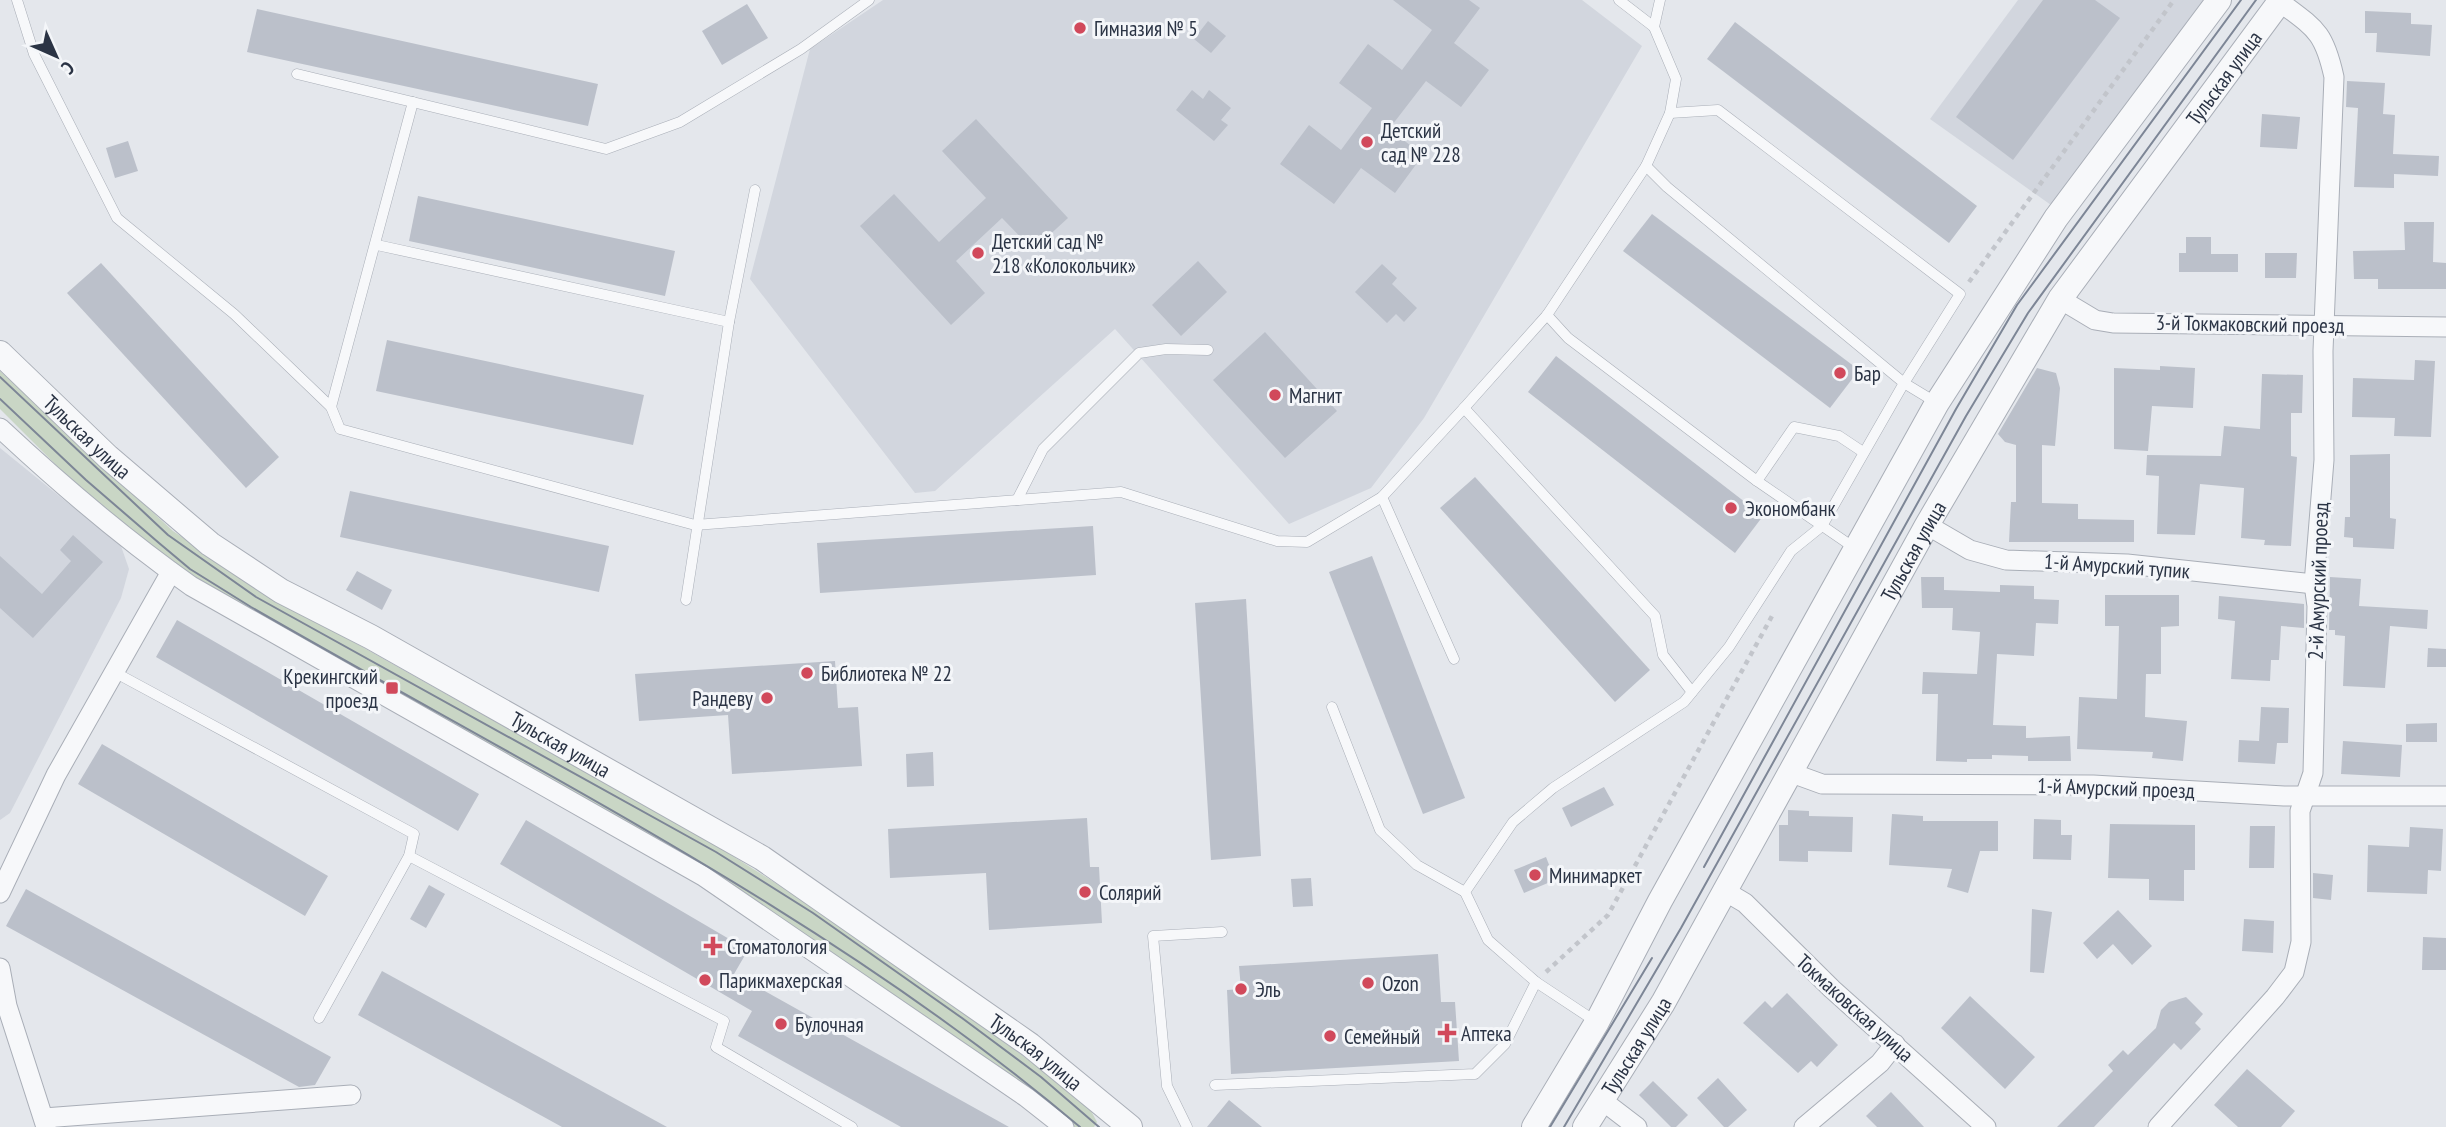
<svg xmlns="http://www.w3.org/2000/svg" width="2446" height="1127" viewBox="0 0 2446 1127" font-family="'PT Sans Narrow',sans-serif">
<rect width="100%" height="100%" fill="#e4e7ec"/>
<g fill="#d2d6de">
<path d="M883,0H1582L1642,46L1424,418L1371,488L1289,524L1115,329L935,491L915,493L750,279L810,49Z"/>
<path d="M2018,0H2203L2051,205L1930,119Z"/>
<path d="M0,448L121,546L129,569L121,598L10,813L0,820Z"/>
</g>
<path fill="#c9d6c5" d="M0,371L173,531L261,590L720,848L817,909L1047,1073L1090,1109L1097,1122L1094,1127H1075L1031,1090L794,930L250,614L180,568L77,486L0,409Z"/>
<g fill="#bbc0ca">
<path d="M1393,0H1469L1480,8L1454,43L1489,70L1461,107L1426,81L1389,129L1423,155L1395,193L1361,168L1334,204L1280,164L1309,125L1341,150L1372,108L1339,83L1368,44L1402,70L1432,30Z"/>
<path d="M2043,0H2095L2120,18L2013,160L1956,117Z"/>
<path d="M747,4L768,38L722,65L702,31Z"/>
<path d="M257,9L598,84L588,126L247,52Z"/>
<path d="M2365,11L2411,13V24L2432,25L2430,56L2376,52L2377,33H2365Z"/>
<path d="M1208,21L1226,36L1211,53L1194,39Z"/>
<path d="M1735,22L1977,206L1949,243L1707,59Z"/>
<path d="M2347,81L2385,83L2383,114L2395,115L2393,154L2439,156L2438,176L2394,174V188L2354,187L2358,108L2346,107Z"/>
<path d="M1192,90L1203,99L1209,90L1231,108L1221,120L1228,125L1214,141L1176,110Z"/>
<path d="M2262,114L2300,117L2297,149L2260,147Z"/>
<path d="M976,119L1068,218L1033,250L1002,218L956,261L985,293L951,325L860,226L894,194L939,242L986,198L942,151Z"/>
<path d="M128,141L138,171L115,178L106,148Z"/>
<path d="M418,196L675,251L665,296L409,241Z"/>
<path d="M1652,214L1859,370L1830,408L1623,251Z"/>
<path d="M2404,222H2434L2433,262L2446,263V289H2378V279H2354L2353,251L2405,250Z"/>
<path d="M2186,237H2211V254H2238V272H2179V253H2186Z"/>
<path d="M2265,253H2297L2296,278H2265Z"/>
<path d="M1198,261L1227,292L1181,336L1152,305Z"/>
<path d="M101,263L279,457L246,488L67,293Z"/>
<path d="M1382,264L1397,278L1392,284L1417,308L1404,322L1396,314L1387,323L1355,292Z"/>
<path d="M1265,332L1337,411L1285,458L1213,380Z"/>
<path d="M387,340L644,395L633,445L376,391Z"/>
<path d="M1556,356L1763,516L1735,553L1528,392Z"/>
<path d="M2415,360L2435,361L2431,437L2394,436L2395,418L2352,417L2353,378L2414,380Z"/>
<path d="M2160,366L2195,368L2193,408L2152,406L2148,451L2114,449V368L2160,370Z"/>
<path d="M2037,368L2056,373L2060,388L2055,446L2042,445V503L2078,504V519L2134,520V542H2009L2011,502H2016V445L2005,442L1998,434Z"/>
<path d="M2262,374L2303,375L2302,413H2291V456L2297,457L2291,546L2264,545L2265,540L2241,538L2244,488L2200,484L2195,535L2157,534L2159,476L2146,475L2147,455L2221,456L2224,426L2260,429Z"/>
<path d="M2390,454V518L2396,519L2394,549L2353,547V538L2344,537L2345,517H2350V455Z"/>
<path d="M1475,477L1650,670L1615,702L1440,508Z"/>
<path d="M350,491L609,546L599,592L340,537Z"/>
<path d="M1093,526L1096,575L820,593L817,543Z"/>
<path d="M73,535L103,562L33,638L0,608V556L42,594L71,561L60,550Z"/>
<path d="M1372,556L1465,798L1423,814L1329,572Z"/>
<path d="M357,571L392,590L382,610L346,590Z"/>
<path d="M1921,577H1944V590L2000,592V585L2034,586V599L2059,600L2058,624L2036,623L2034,656L1997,654L1993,725L2026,726V738L2070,736L2071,761H2028V756L1992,755V759H1967V762L1936,761L1938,694H1922L1923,672L1977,674L1980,632L1952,630L1953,608H1922Z"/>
<path d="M2330,577L2361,579L2359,606L2428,610L2427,629L2390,626L2385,688L2343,686L2345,636L2335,635V630H2329Z"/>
<path d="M2105,595H2179V626L2161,627V674H2146L2145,717L2187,721L2183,761L2152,758L2153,752L2077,749L2079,697L2117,699L2119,626H2105Z"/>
<path d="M2219,596L2304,604V628L2281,626L2279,660H2271L2270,681L2231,679L2235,621L2218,619Z"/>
<path d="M1246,599L1261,856L1211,860L1195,603Z"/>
<path d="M177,620L479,794L458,831L156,657Z"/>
<path d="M2428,648L2446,649V667H2427Z"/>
<path d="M835,661L838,708L858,707L862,766L732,774L728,715L639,721L635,674Z"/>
<path d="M2261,707L2289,708L2288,743H2277L2275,764L2238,762L2239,740L2259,741Z"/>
<path d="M2437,723V742H2406V724Z"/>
<path d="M2343,741L2402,745L2400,777L2341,774Z"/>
<path d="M102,744L328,876L305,916L78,784Z"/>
<path d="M933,752L934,786L907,787L906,754Z"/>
<path d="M1604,787L1614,805L1571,827L1562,808Z"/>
<path d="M1788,810L1809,811V816L1853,817L1852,852L1808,851V862L1779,861V825H1788Z"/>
<path d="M1892,814L1923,816V821H1998V851H1980L1968,893L1947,887L1952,869L1889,865Z"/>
<path d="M1087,818L1090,867H1099L1102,923L989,930L986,873L890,878L888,829Z"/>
<path d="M2034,819L2061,820V835H2072L2071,860L2033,859Z"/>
<path d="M526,820L748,950L734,974L1009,1127H901L738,1036L752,1011L500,864Z"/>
<path d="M2110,824L2195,825V870H2184V901L2149,900V879L2108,878Z"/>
<path d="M2250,826H2275L2274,868H2249Z"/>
<path d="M2410,827L2443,829L2441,871L2428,870L2427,894L2367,892L2368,845L2409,847Z"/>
<path d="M1546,857L1555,880L1524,893L1514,870Z"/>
<path d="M2313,873L2333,875L2331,900L2313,898Z"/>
<path d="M1311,878L1313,906L1293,907L1291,879Z"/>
<path d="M429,885L445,894L426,928L410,919Z"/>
<path d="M26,889L331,1057L315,1085L299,1087L6,926Z"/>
<path d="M2032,909L2052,912L2044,973L2030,972Z"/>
<path d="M2118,910L2152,946L2132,965L2113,944L2097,959L2083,943Z"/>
<path d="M2244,919L2274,921L2273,953L2242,951Z"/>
<path d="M2423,937L2446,938V970H2422Z"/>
<path d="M1438,954L1441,1002H1455L1459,1061L1231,1074L1227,990L1241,989L1239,966Z"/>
<path d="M382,971L667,1127H562L358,1015Z"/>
<path d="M1787,993L1838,1045L1817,1067L1811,1061L1798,1073L1743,1023L1765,1001L1772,1008Z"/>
<path d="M1970,996L2035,1057L2005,1089L1941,1028Z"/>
<path d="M2186,997L2203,1014L2195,1023L2201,1029L2181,1050L2174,1043L2094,1127H2057L2113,1071L2108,1065L2123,1050L2128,1055L2156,1028L2161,1010L2169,1002Z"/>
<path d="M2247,1069L2295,1111L2281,1127H2238L2214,1105Z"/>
<path d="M1718,1078L1747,1110L1728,1127H1724L1697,1098Z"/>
<path d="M1653,1081L1688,1115L1676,1127H1671L1639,1095Z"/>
<path d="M1891,1092L1924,1127H1877L1866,1116Z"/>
<path d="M1229,1100L1262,1127H1207Z"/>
</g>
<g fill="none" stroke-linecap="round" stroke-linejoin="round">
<g stroke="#a9aeb7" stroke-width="11">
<g id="service">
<path d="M17,0L34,54L117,218L234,314L331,407L340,429L695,525L1121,492L1277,541L1307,542L1382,497L1464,408L1547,315L1646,166L1670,113L1676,79L1654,27L1660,0"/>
<path d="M1619,0L1654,27"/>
<path d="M297,74L606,149L680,122L801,49L869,0"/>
<path d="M1646,166L1667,187L1904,383L1937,403"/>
<path d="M377,245L729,322"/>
<path d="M1547,315L1568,338L1757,481L1856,549"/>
<path d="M331,407L413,102"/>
<path d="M1464,408L1655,616L1663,655L1692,692"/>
<path d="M1757,481L1794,427L1839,436L1863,452"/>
<path d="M1382,497L1454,659"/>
<path d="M1017,500L1043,449L1139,353L1166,349L1208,350"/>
<path d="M686,600L729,322L755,190"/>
<path d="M116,673L414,834L409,856L319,1018"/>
<path d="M1332,707L1380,830L1417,865L1465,892"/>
<path d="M409,856L724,1021L716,1047L852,1127"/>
<path d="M1595,1021L1536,982L1488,940L1465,892L1513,822L1553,788L1684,702L1729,647L1791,551L1822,526L1904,383L1960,294L1718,110L1670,113"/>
<path d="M1215,1085L1475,1074L1505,1044L1536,982"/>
<path d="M1187,1127L1167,1086L1153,936L1222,932"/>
</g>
</g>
<g stroke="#a9aeb7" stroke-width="21">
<g id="minor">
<path d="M2060,299L2095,320L2113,323L2446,327"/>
<path d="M0,428C61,485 123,538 191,586L703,876L1026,1097L1064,1127"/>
<path d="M1927,525L1970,550L2006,560L2127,564L2314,584"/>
<path d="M1789,772L1822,784L2093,785L2284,796H2446"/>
<path d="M1723,890L1745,903L1832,989L1986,1127"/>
<path d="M0,893L56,775L171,572"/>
<path d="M0,968L7,1006L46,1127"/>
<path d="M1603,1101L1637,1127"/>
<path d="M44,1118L351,1095"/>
<path d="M1804,1127L1880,1063L1895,1044"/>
<path d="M2158,1127L2275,997L2294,972L2301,942L2300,811L2313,773L2317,606L2314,584L2324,460L2323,351L2334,77C2324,32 2316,29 2280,2"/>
</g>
</g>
<g stroke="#a9aeb7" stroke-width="26">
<g id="tertiary">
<path id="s1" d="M0,353L108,457L210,544L281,591L371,637L762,858L1030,1045L1130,1127"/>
<path d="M1534,1127L1597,1022L1660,901L1937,403L2056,218L2219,0"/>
<path id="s2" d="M1585,1127L1663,1003L1927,525L2060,299L2281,0"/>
</g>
</g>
<g stroke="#c2c5cb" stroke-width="4.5" stroke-dasharray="5 5" stroke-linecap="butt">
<path d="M1969,282L2174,0"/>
<path d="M1546,972L1608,915L1772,616"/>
</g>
<use href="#service" stroke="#f7f8fa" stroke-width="10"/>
<use href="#minor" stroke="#f7f8fa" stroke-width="19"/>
<use href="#tertiary" stroke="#f7f8fa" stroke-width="24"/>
<g stroke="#7d8696" stroke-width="2">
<path d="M0,377L168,535L256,597L716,852L813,913L962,1018L1041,1077L1099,1127"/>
<path d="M0,399L86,480L159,543L190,569L251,607C533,770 830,915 1080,1127"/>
<path d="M1704,867L1956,409L2017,305L2241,0"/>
<path d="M1550,1127L1652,958"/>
<path d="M1564,1127L1681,928L1966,416L2028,313L2256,0"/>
</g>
</g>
<g fill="#d1495b" stroke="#f4f6f9" stroke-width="2.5">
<circle cx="1080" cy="28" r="7"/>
<circle cx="1367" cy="142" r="7"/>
<circle cx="978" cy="253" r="7"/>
<circle cx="1840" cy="373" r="7"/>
<circle cx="1275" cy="395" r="7"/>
<circle cx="1731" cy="508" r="7"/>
<circle cx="807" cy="673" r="7"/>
<rect x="385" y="681" width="14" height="14" rx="3.5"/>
<circle cx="767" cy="698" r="7"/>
<circle cx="1535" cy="875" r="7"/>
<circle cx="1085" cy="892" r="7"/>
<path d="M709.5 935.5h7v7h7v7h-7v7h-7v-7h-7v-7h7z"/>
<circle cx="705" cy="980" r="7"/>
<circle cx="1368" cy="983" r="7"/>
<circle cx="1241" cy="989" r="7"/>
<circle cx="781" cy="1024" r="7"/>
<path d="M1443.5 1022.5h7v7h7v7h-7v7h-7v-7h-7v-7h7z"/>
<circle cx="1330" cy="1036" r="7"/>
</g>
<g text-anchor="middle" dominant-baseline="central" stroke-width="6" stroke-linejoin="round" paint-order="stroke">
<g font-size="21" fill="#2b3445" stroke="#f4f6f9" text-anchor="start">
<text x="1094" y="28">Гимназия № 5</text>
<text x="1381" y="130">Детский<tspan x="1381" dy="24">сад № 228</tspan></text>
<text x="992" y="241">Детский сад №<tspan x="992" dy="24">218 «Колокольчик»</tspan></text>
<text x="1854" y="373">Бар</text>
<text x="1289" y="395">Магнит</text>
<text x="1745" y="508">Экономбанк</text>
<text x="821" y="673">Библиотека № 22</text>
<text x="378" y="676" text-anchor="end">Крекингский<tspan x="378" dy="24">проезд</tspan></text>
<text x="753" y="698" text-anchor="end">Рандеву</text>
<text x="1549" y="875">Минимаркет</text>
<text x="1099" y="892">Солярий</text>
<text x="727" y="946">Стоматология</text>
<text x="719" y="980">Парикмахерская</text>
<text x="1382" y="983">Ozon</text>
<text x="1255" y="989">Эль</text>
<text x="795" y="1024">Булочная</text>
<text x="1461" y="1033">Аптека</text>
<text x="1344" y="1036">Семейный</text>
</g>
<g font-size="21" fill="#2b3445" stroke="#f4f6f9">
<text stroke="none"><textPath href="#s2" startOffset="1230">Тульская улица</textPath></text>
<text transform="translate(2250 324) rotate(1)">3-й Токмаковский проезд</text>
<text stroke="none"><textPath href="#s1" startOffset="121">Тульская улица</textPath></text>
<text stroke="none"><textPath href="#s2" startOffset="663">Тульская улица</textPath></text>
<text transform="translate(2117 566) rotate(4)">1-й Амурский тупик</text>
<text transform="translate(2318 581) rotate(-88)">2-й Амурский проезд</text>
<text stroke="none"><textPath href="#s1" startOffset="688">Тульская улица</textPath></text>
<text transform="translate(2116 788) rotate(2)">1-й Амурский проезд</text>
<text transform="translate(1855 1008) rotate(42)">Токмаковская улица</text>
<text stroke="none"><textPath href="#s2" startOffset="96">Тульская улица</textPath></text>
<text stroke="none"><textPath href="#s1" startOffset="1255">Тульская улица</textPath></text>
</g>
</g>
<g transform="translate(56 56) rotate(135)" stroke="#f4f6f9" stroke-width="5" paint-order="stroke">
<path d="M0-5L12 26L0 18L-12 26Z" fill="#2b3445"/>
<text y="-10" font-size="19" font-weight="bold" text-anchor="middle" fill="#2b3445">С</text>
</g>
</svg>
